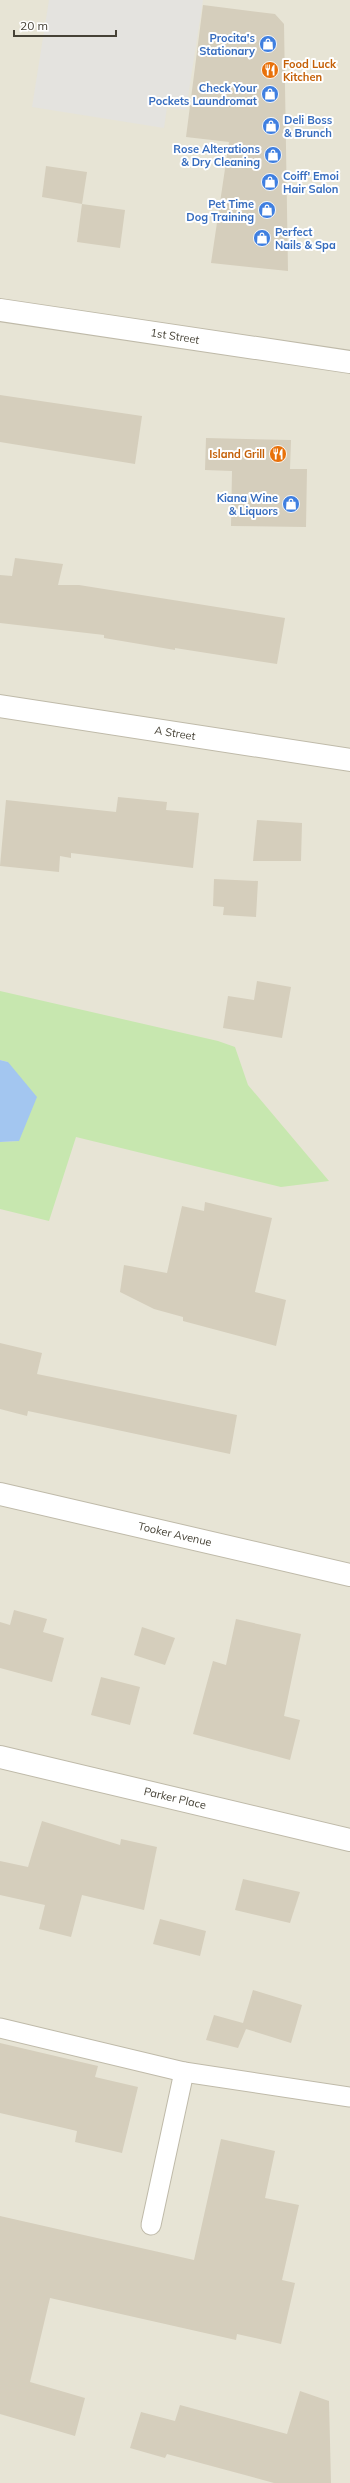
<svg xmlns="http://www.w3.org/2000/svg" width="350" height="2483" viewBox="0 0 350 2483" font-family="Mulish,sans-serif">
<rect width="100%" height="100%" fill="#f3f1e7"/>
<rect fill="#e7e4d5" x="0" y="0" width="350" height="2483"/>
<path fill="#c7e7af" d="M0,991L218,1041L235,1047L248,1085L329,1181L281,1187L76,1137L49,1221L0,1209V1142L19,1141L8,1062L0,1060Z"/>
<path fill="#e4e3df" d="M49,0H203L186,110L167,107L164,128L32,107Z"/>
<path fill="#a3c6f0" d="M0,1060L8,1062L37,1097L19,1141L0,1142Z"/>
<g fill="#d5cebc">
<path d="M203,5L275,14L284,24L288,271L211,263L229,142L186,137Z"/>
<path d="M46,166L87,172L82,204L42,197Z"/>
<path d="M82,204L125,210L120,248L77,242Z"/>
<path d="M0,395L142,416L135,464L0,442Z"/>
<path d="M206,438L291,440L290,469H307L306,527L231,526L232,471L205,470Z"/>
<path d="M15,558L63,564L58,585H79L285,618L277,664L175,648V650L104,638V635L0,623V575L12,576Z"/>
<path d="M118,797L167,802L166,810L199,813L193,868L71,853V858L60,856L59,872L0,866L6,800L116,812Z"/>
<path d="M257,820L302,823L301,861H253Z"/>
<path d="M214,879L258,881L256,917L223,915L224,907L213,906Z"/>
<path d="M257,981L291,987L282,1038L223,1028L228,996L254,1000Z"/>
<path d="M205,1202L272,1218L255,1292L286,1300L276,1346L183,1321V1317L154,1309L120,1292L124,1265L167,1273L182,1206L204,1211Z"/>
<path d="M0,1343L42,1353L37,1374L237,1415L230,1454L28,1411L27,1416L0,1409Z"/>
<path d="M14,1610L47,1619L43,1632L64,1638L52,1682L0,1668V1622L10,1625Z"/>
<path d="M236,1619L301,1634L284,1716L300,1720L290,1760L193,1734L213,1661L226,1665Z"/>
<path d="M142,1627L175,1638L165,1665L134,1655Z"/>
<path d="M101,1677L140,1687L130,1725L91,1715Z"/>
<path d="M42,1821L120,1845L121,1839L157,1847L144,1910L82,1895L71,1937L39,1929L45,1905L0,1895V1861L28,1867Z"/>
<path d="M243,1879L300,1892L290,1923L235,1910Z"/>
<path d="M160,1919L206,1931L200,1956L153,1944Z"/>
<path d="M253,1990L302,2005L291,2043L246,2029L238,2048L206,2040L214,2015L243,2023Z"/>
<path d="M0,2043L98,2066L95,2077L138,2087L122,2153L75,2142L77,2131L0,2113Z"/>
<path d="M221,2139L275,2151L265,2198L299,2205L282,2280L295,2283L281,2344L237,2334L236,2340L50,2298L30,2382L85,2398L75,2436L0,2414V2216L194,2260Z"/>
<path d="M300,2391L329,2401L331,2483H274L167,2454L165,2458L130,2448L141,2412L175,2421L180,2405L287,2434Z"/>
</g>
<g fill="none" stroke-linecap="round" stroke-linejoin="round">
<g stroke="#bfbaa9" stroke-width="21">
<g id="service">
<path d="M0,2028L184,2072L350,2097"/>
<path d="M151,2225L184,2072"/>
</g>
</g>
<g stroke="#bfbaa9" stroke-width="24">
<g id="minor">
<path d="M0,310L350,362"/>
<path d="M0,706L350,760"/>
<path d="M0,1494L350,1575"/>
<path d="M0,1757L350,1840"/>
</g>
</g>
<use href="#service" stroke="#fff" stroke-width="19"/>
<use href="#minor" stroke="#fff" stroke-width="22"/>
</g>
<defs>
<g id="shop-disc" transform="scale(0.9)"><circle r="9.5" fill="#3f7fe0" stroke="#fff"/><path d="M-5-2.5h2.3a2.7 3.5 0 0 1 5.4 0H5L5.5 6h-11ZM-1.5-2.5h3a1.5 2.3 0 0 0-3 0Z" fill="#fff"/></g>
<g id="restaurant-disc" transform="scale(0.9)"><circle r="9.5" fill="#e8710a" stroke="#fff"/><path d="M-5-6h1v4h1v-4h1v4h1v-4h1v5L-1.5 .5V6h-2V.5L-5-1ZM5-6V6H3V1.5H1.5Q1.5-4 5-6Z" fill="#fff"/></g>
</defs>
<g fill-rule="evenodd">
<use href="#shop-disc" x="268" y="44"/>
<use href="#restaurant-disc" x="270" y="70"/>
<use href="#shop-disc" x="270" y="94"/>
<use href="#shop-disc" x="271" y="126"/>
<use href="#shop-disc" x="273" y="155"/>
<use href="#shop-disc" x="270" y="182"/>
<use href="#shop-disc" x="267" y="210"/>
<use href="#shop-disc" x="262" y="238"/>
<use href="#restaurant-disc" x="278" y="454"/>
<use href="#shop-disc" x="291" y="504"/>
</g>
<g text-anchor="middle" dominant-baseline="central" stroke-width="4" stroke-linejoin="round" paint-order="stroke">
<g font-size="11" font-weight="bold" fill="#366cbe" stroke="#fff" text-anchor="end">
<text x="255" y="38">Procita's<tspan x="255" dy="13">Stationary</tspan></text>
<text x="257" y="88">Check Your<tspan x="257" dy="13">Pockets Laundromat</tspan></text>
<text x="284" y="120" text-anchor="start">Deli Boss<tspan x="284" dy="13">&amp; Brunch</tspan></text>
<text x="260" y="149">Rose Alterations<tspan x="260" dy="13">&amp; Dry Cleaning</tspan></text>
<text x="283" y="176" text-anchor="start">Coiff' Emoi<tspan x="283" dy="13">Hair Salon</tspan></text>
<text x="254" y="204">Pet Time<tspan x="254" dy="13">Dog Training</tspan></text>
<text x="275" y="232" text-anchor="start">Perfect<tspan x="275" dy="13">Nails &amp; Spa</tspan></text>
<text x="278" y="498">Kiana Wine<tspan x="278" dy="13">&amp; Liquors</tspan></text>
</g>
<g font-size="11" font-weight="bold" fill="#c56008" stroke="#fff" text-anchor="start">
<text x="283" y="64">Food Luck<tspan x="283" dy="13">Kitchen</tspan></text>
<text x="265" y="454" text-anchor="end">Island Grill</text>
</g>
<g font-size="11" fill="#464236" stroke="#fff">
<text transform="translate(175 336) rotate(9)">1st Street</text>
<text transform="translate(175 733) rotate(9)">A Street</text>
<text transform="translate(175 1534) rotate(13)">Tooker Avenue</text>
<text transform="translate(175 1798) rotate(13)">Parker Place</text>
</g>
</g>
<path d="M14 30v6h102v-6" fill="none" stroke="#464236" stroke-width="2"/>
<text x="20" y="30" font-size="12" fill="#464236" stroke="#ffffff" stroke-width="3" paint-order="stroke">20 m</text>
</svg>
